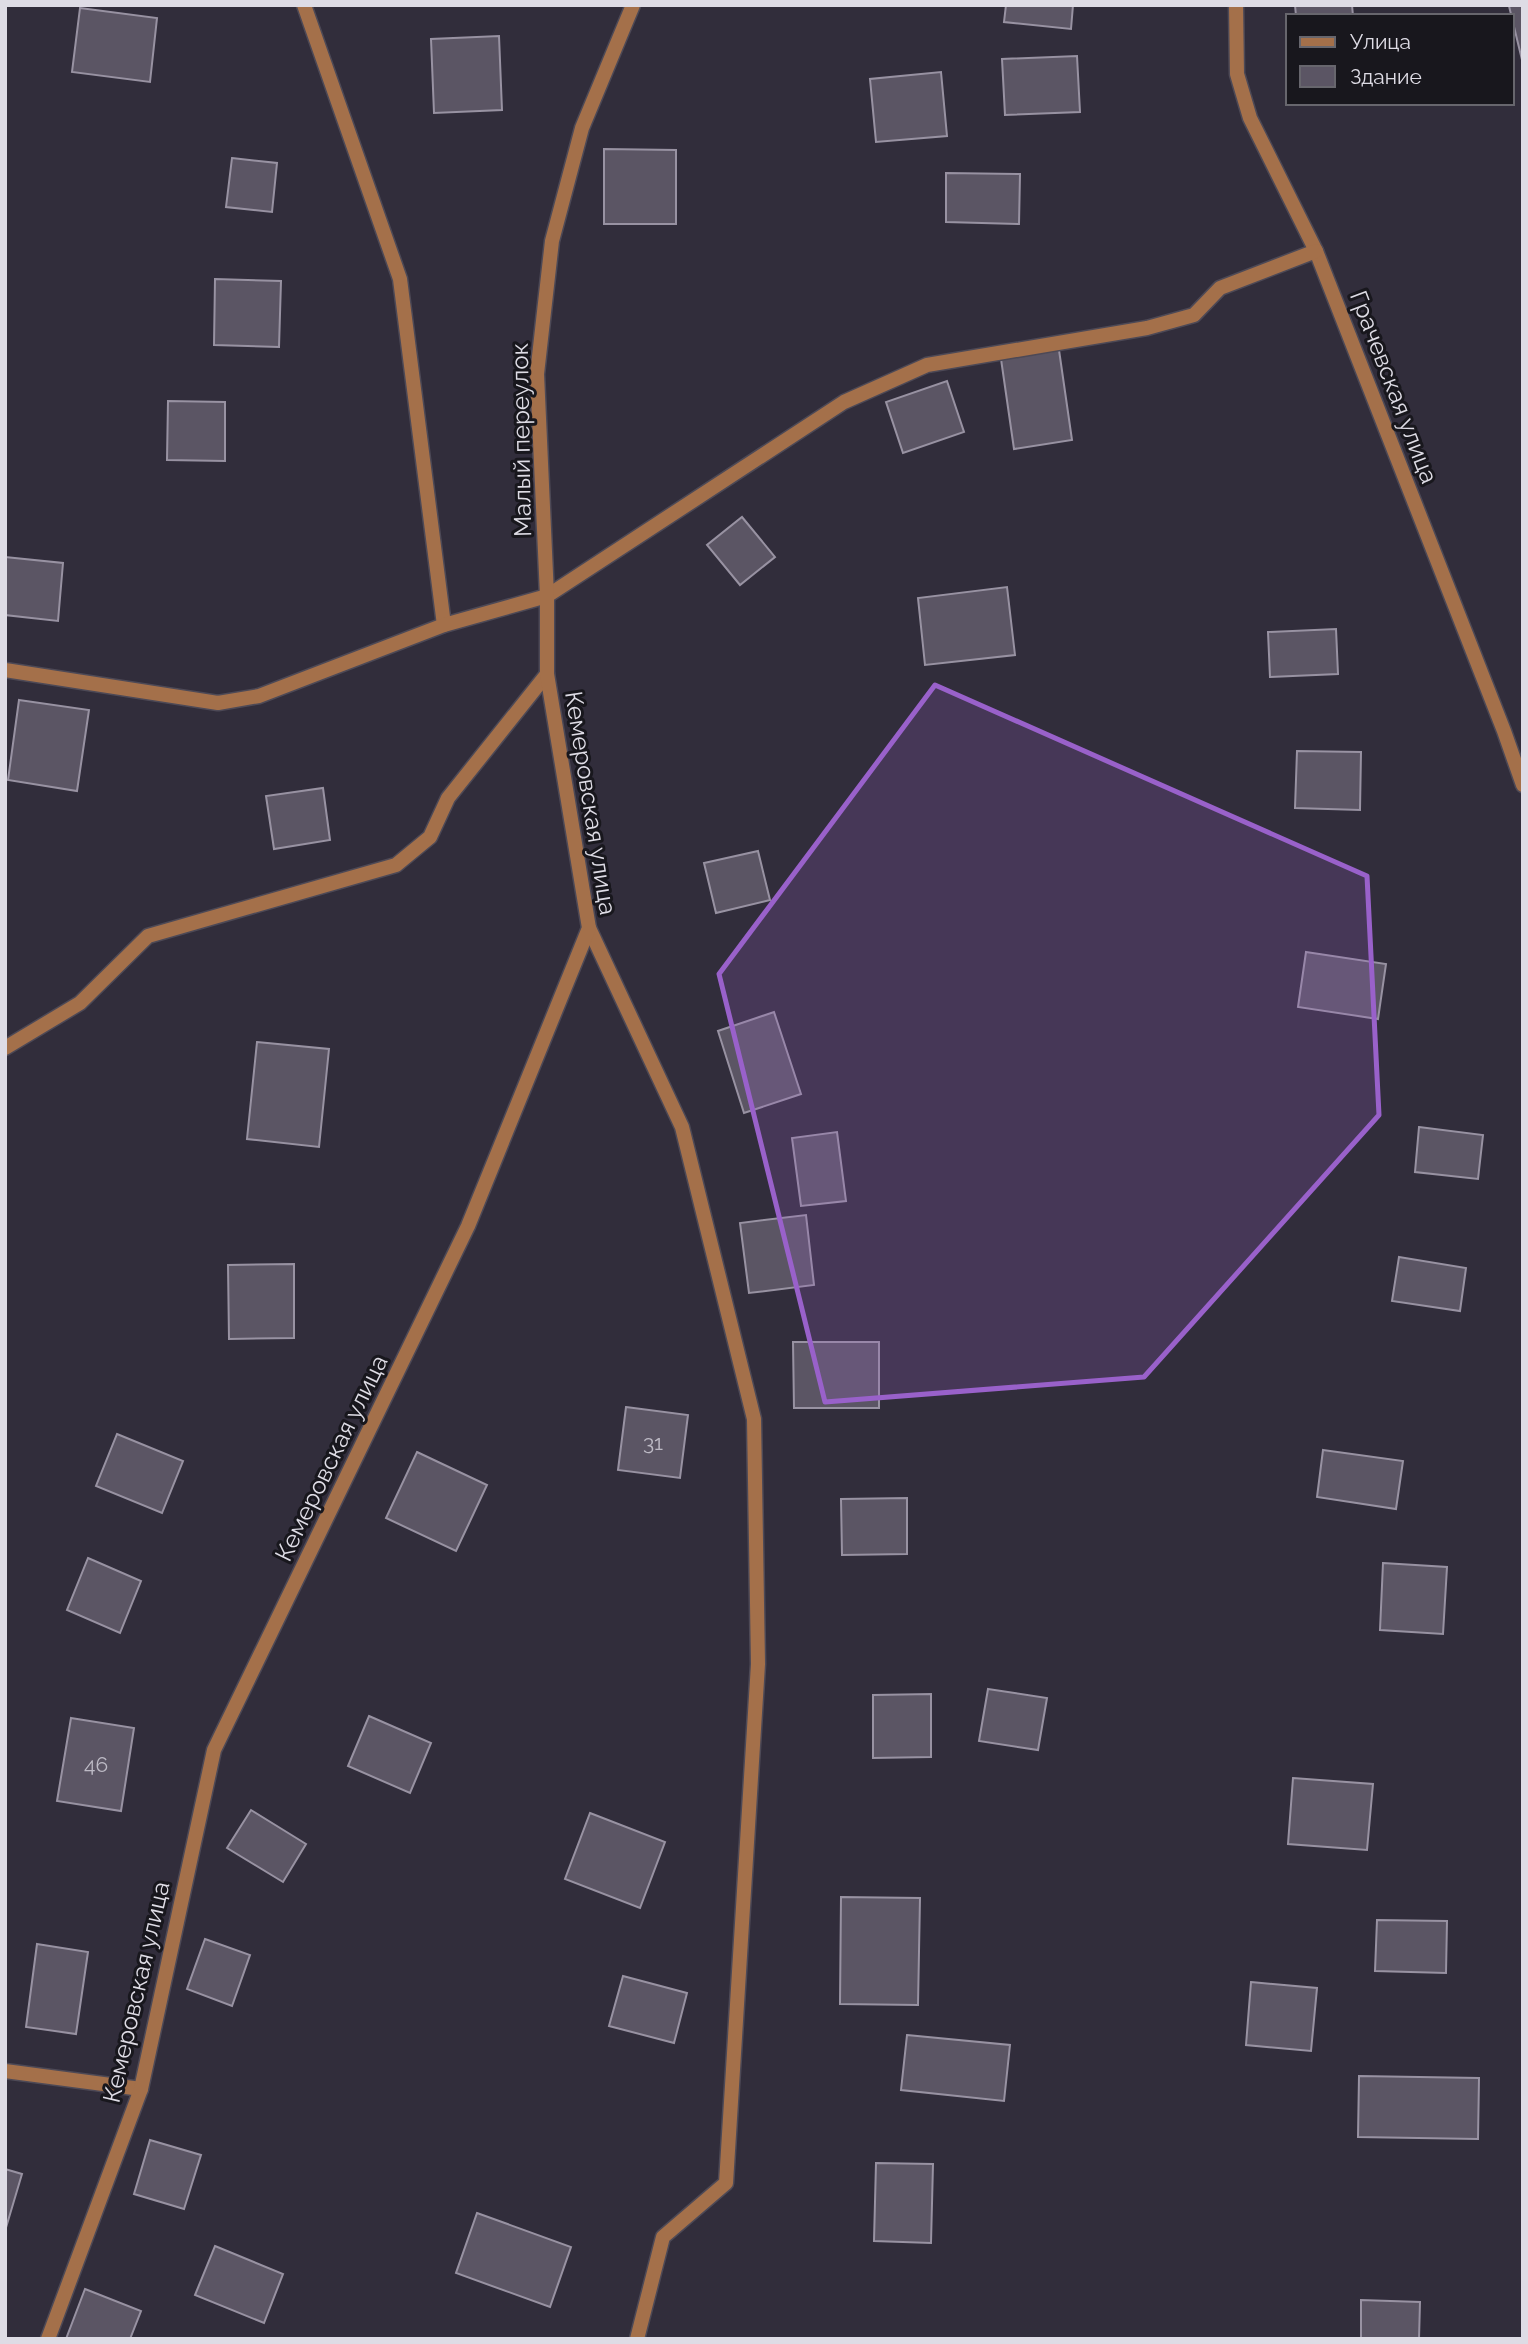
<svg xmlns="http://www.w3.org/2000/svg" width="1528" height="2344" viewBox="0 0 1528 2344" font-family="Raleway,sans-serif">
<rect width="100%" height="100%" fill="#312d3b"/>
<g fill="#5b5564" stroke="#9892a2" stroke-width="2">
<path d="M1006,5H1073L1071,29L1004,22Z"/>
<path d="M1295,5H1352L1353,16H1296Z"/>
<path d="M1510,5H1523V64L1509,6Z"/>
<path d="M80,8L157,18L150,82L72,72Z"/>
<path d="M499,36L502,110L434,113L431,39Z"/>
<path d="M1077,56L1080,112L1005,115L1002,59Z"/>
<path d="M941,72L947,136L876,142L870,79Z"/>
<path d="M604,149L676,150V224H604Z"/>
<path d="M232,158L277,163L272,212L226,207Z"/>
<path d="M946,173L1020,174L1019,224L946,222Z"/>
<path d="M215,279L281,281L279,347L214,345Z"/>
<path d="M1059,350L1072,440L1014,449L1001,359Z"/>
<path d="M947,381L964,432L903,453L886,402Z"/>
<path d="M168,401L225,402V461L167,460Z"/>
<path d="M742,517L775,557L740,585L707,545Z"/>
<path d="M5,557L63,563L58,621L5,615Z"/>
<path d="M1007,587L1015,655L925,665L918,598Z"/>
<path d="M1336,629L1338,674L1270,677L1268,632Z"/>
<path d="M19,700L89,710L77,791L8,780Z"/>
<path d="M1297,751L1361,752L1360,810L1295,808Z"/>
<path d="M323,788L330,840L274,849L266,796Z"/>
<path d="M758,851L770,900L716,913L704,863Z"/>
<path d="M1306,952L1386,964L1378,1019L1298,1007Z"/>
<path d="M774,1012L801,1094L744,1113L718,1031Z"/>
<path d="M257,1042L329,1049L319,1147L247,1139Z"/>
<path d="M1419,1127L1483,1135L1478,1179L1415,1172Z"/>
<path d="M837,1132L846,1201L801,1206L792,1138Z"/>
<path d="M806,1215L814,1285L749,1293L740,1223Z"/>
<path d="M1399,1257L1466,1268L1460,1311L1392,1301Z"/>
<path d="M294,1264V1338L229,1339L228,1265Z"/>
<path d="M793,1342H879V1408H794Z"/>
<path d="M626,1407L688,1415L680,1478L618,1470Z"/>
<path d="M117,1434L183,1461L162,1513L96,1486Z"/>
<path d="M1323,1450L1403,1461L1396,1509L1317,1497Z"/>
<path d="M417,1452L487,1485L456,1551L386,1518Z"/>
<path d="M907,1498V1554L842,1555L841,1499Z"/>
<path d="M88,1558L141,1581L120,1633L67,1610Z"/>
<path d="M1383,1563L1447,1567L1443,1634L1380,1630Z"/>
<path d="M988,1689L1047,1698L1038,1750L979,1741Z"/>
<path d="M931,1694V1757L873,1758V1695Z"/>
<path d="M369,1716L431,1743L410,1793L348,1766Z"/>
<path d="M71,1718L134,1728L121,1811L57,1801Z"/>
<path d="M1293,1778L1373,1784L1367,1850L1288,1844Z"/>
<path d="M251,1810L306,1844L283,1882L227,1848Z"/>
<path d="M590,1813L665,1842L640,1908L565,1879Z"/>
<path d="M841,1897L920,1898L918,2005L840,2004Z"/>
<path d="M1377,1920L1447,1921L1446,1973L1375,1971Z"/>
<path d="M205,1939L250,1955L232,2006L187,1989Z"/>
<path d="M37,1944L88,1952L76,2034L26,2027Z"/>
<path d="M623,1976L687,1993L674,2043L609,2026Z"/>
<path d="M1251,1982L1317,1988L1311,2051L1246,2045Z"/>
<path d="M907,2035L1010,2045L1004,2101L901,2090Z"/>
<path d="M1359,2076L1479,2078L1478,2139L1358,2137Z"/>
<path d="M150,2140L201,2155L184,2209L134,2194Z"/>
<path d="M876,2163L933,2164L931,2243L874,2241Z"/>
<path d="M5,2169L22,2174L5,2231Z"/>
<path d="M477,2213L571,2247L550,2307L456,2273Z"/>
<path d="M215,2246L283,2274L264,2323L195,2295Z"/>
<path d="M85,2289L141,2311L130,2339H66Z"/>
<path d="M1361,2300L1420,2302L1419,2339H1361Z"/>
</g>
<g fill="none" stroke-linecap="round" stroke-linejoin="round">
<g stroke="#4d4956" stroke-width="17">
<g id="minor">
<path d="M304,5L400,279L444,625"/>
<path d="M1236,5L1237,74L1250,118L1316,251L1504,731L1523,785"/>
<path d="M5,670L218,703L259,696L444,625L547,596L844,402L927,365L1147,328L1194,315L1220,288L1316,251"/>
<path d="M589,928L682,1127L754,1419L758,1664L726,2183L663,2237L637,2339"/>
<path d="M5,1048L80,1003L148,936L396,865L430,837L448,798L547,674"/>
<path d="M5,2071L141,2089"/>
<path d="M48,2339L141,2089L214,1750L468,1226L589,928L547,674V596L537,374L552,241L582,128L633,5"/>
</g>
</g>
<use href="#minor" stroke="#a4704a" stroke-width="14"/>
</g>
<path fill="#9961ca" fill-opacity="0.2" stroke="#9961ca" stroke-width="5" stroke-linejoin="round" d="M935,685L1367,876L1379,1115L1144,1377L825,1402L719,974Z"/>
<g text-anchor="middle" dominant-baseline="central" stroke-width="6" stroke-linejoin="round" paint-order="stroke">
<g font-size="21" fill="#bdbac5">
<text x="653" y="1442">31</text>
<text x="96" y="1764">46</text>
</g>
<g font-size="24" fill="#dedce5" stroke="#18171d">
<text transform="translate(1394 387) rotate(69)">Грачевская улица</text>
<text transform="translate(521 440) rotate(-91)">Малый переулок</text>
<text transform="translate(591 803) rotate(81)">Кемеровская улица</text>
<text transform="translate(331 1458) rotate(-64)">Кемеровская улица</text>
<text transform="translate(136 1992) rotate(-77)">Кемеровская улица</text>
</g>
</g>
<rect width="1528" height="2344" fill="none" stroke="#dedce5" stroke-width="14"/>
<rect x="1286" y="14" width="228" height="91" fill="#18171d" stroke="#67666d" stroke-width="2"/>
<rect x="1300" y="37" width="35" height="10" fill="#a4704a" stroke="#67666d" stroke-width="2"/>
<text x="1350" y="49" font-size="21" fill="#dedce5">Улица</text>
<rect x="1300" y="66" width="35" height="21" fill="#5b5564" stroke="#67666d" stroke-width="2"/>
<text x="1350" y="84" font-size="21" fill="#dedce5">Здание</text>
</svg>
